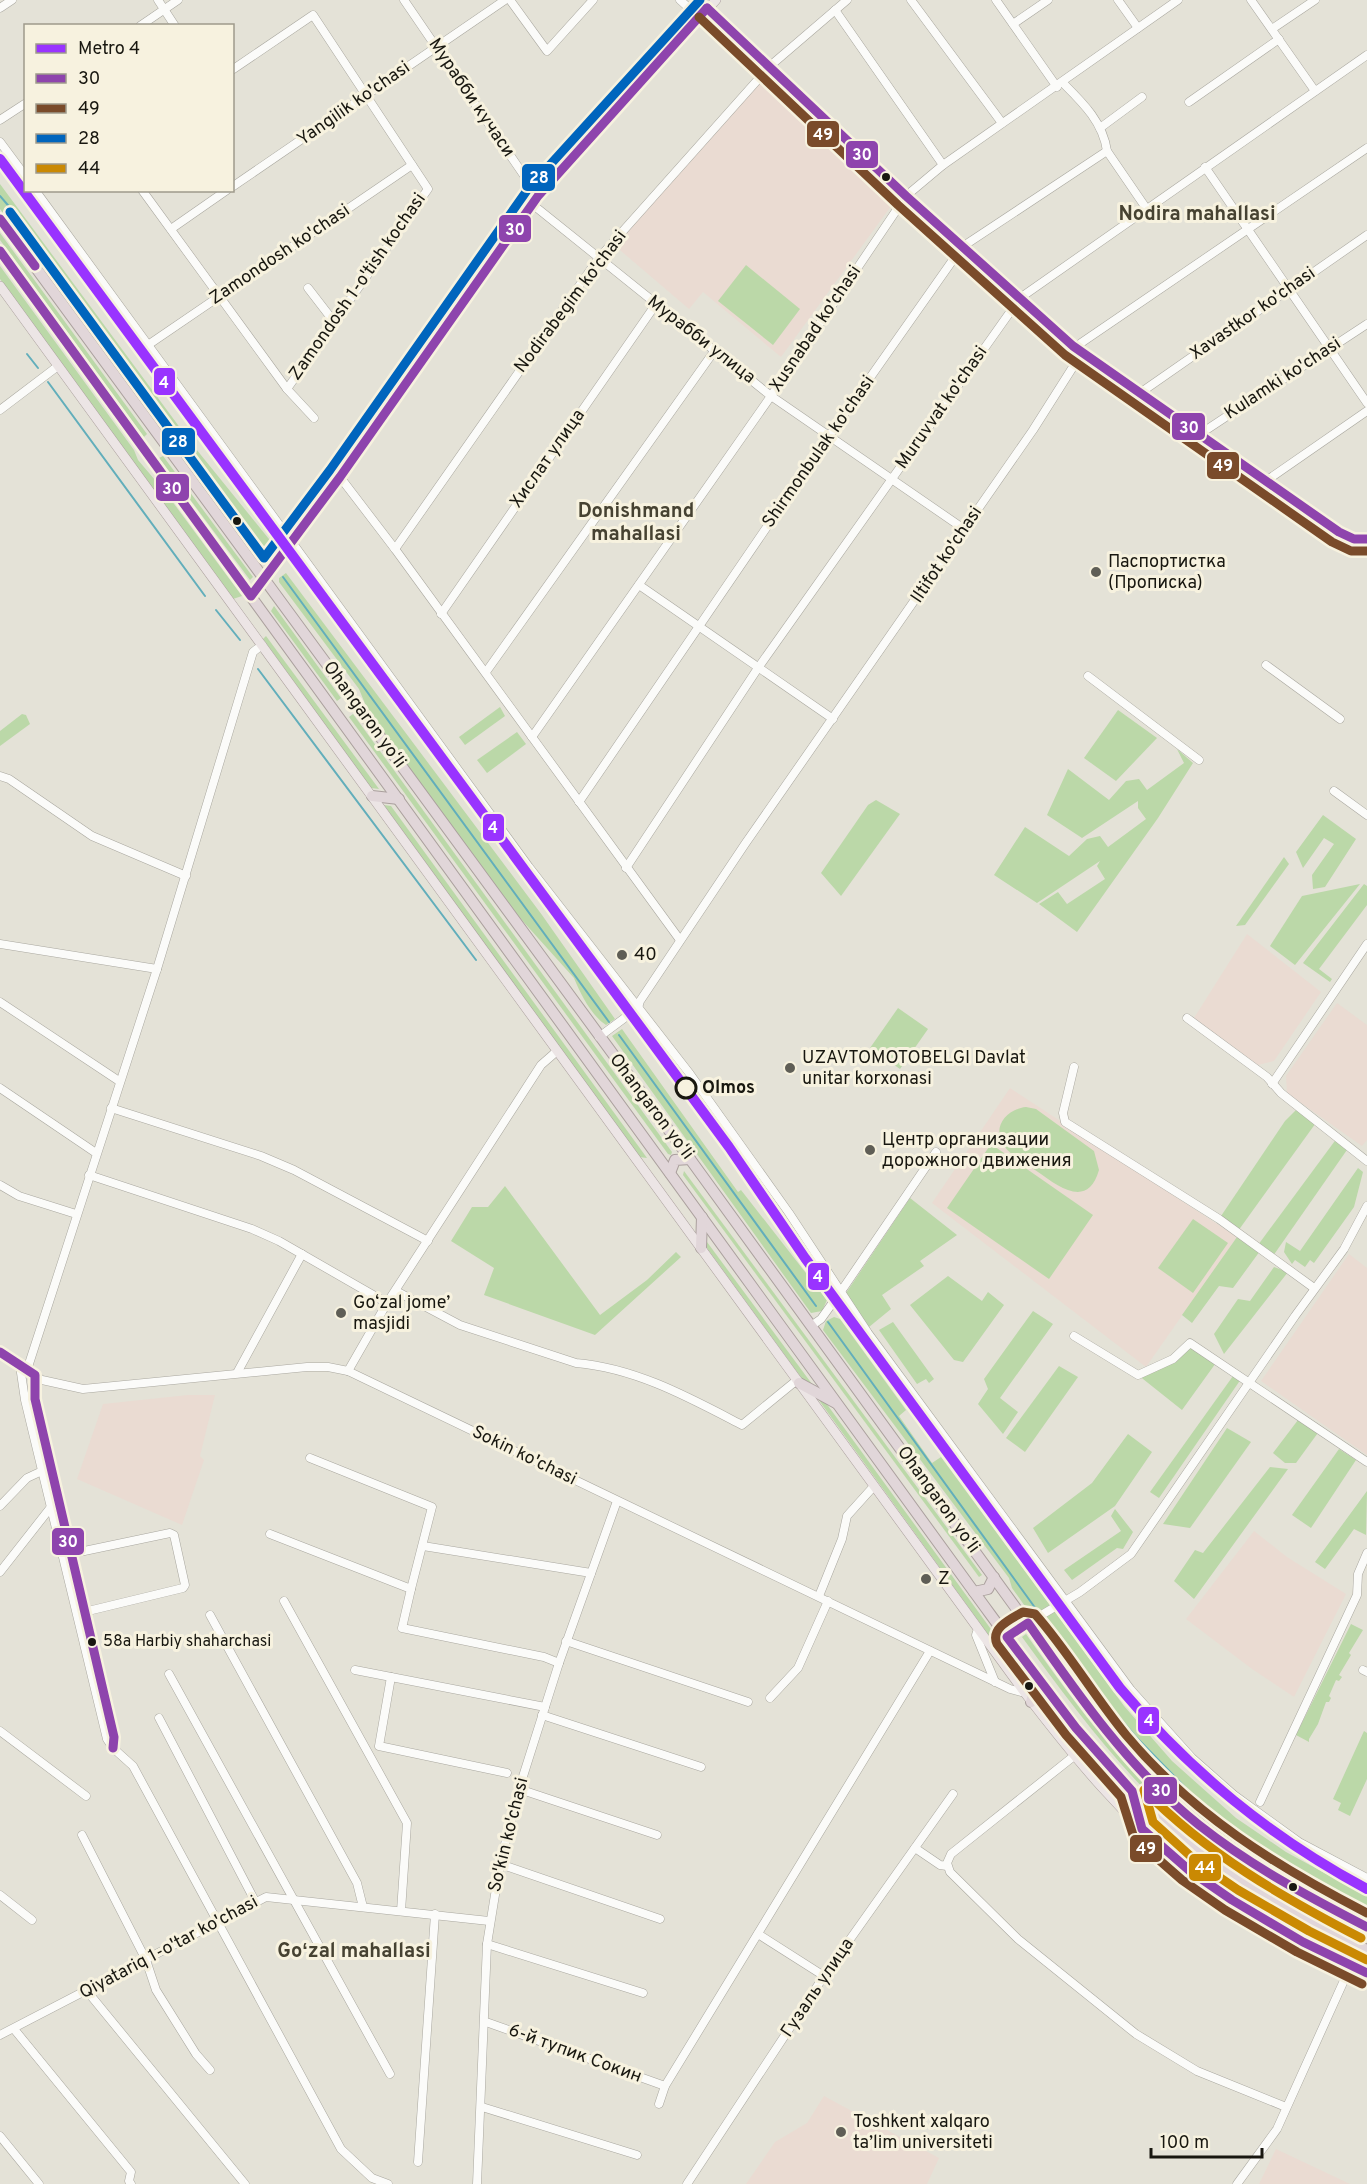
<svg xmlns="http://www.w3.org/2000/svg" width="1367" height="2184" viewBox="0 0 1367 2184" font-family="Overpass,sans-serif">
<rect width="100%" height="100%" fill="#e4e2d7"/>
<g fill="#eadbd2">
<path d="M765,76L897,198L781,357L703,292L689,309L614,245Z"/>
<path d="M1247,934L1321,992L1274,1061L1258,1065L1194,1018Z"/>
<path d="M1337,1003L1367,1025V1140L1362,1146L1287,1093L1286,1076Z"/>
<path d="M1010,1088L1237,1237L1146,1367L932,1203Z"/>
<path d="M1349,1254L1367,1268V1455L1261,1381Z"/>
<path d="M188,1395H215L200,1456L204,1460L182,1525L77,1479L103,1404Z"/>
<path d="M1254,1531L1287,1557L1346,1594L1294,1697L1252,1669L1186,1619Z"/>
<path d="M824,2096L939,2158L927,2184H746L775,2142L807,2123Z"/>
<path d="M1276,2149L1350,2184H1259Z"/>
</g>
<g fill="#bbd8a8">
<path d="M0,184L192,444L273,544L261,551L256,549L179,446L151,415L0,209Z"/>
<path d="M0,233L147,434L144,437L0,240Z"/>
<path d="M746,265L800,309L773,345L718,301Z"/>
<path d="M0,266L134,450L138,460L166,493L242,596L233,599L0,279Z"/>
<path d="M163,456L253,577L250,580L159,458Z"/>
<path d="M286,573L542,915L615,1019L606,1025C591,1015 581,995 574,978L511,908L368,711L359,689L279,582V578Z"/>
<path d="M274,606L341,698L337,701L271,611Z"/>
<path d="M266,636L379,789L371,788L263,639Z"/>
<path d="M500,707L505,716L465,745L459,737Z"/>
<path d="M1118,710L1157,738L1116,781L1084,758Z"/>
<path d="M22,714L26,715L30,724L0,746V731Z"/>
<path d="M353,714L672,1152L671,1155L668,1154L349,717Z"/>
<path d="M517,732L526,744L487,773L477,760Z"/>
<path d="M1177,749L1193,763L1158,818L1077,932L1039,904L1058,892L1067,904L1105,879L1097,866L1100,861L1037,903L994,875L1025,827L1069,856L1087,839L1100,836L1108,847L1146,819L1138,808V801L1082,838L1047,815L1068,769L1109,800L1126,781L1139,779L1147,790L1184,763Z"/>
<path d="M876,800L900,814L841,896L821,873L868,805Z"/>
<path d="M384,805L391,806L647,1158L639,1157Z"/>
<path d="M1323,815L1356,839L1325,887L1313,889L1312,875L1334,844L1324,838L1303,868L1296,852Z"/>
<path d="M1284,857L1289,864L1245,925L1236,926Z"/>
<path d="M1360,884L1295,965L1270,946L1302,896Z"/>
<path d="M1364,884L1367,886V905L1319,969L1332,979L1330,982L1303,963Z"/>
<path d="M898,1008L928,1029L900,1069L870,1048Z"/>
<path d="M622,1029L738,1192L741,1190L827,1300L822,1311L811,1313L612,1036Z"/>
<path d="M1026,1107L1036,1109L1094,1151L1099,1170C1088,1209 1059,1187 1038,1172C1027,1164 1012,1157 1004,1146C991,1127 1007,1109 1026,1107Z"/>
<path d="M1299,1107L1318,1120L1238,1231L1219,1219L1285,1121Z"/>
<path d="M1337,1138L1349,1147L1273,1256L1258,1245Z"/>
<path d="M991,1144L1093,1215L1049,1279L947,1208Z"/>
<path d="M1358,1168L1363,1172L1354,1207L1314,1263L1310,1260L1305,1267L1295,1260L1292,1264L1284,1252L1286,1242L1300,1251Z"/>
<path d="M684,1171L982,1575L979,1577L683,1175Z"/>
<path d="M505,1186L600,1315L647,1280L676,1252L681,1257L595,1335L484,1295L494,1268L451,1241L472,1207H488Z"/>
<path d="M910,1198L957,1235L920,1261L924,1266L882,1295L891,1309L869,1327L846,1293Z"/>
<path d="M1193,1219L1228,1243L1193,1293L1158,1268Z"/>
<path d="M1237,1237L1260,1251L1233,1288L1219,1286L1192,1323L1182,1315Z"/>
<path d="M707,1242L812,1384L803,1380L707,1248Z"/>
<path d="M1274,1267L1288,1272L1224,1354L1214,1334L1238,1299L1250,1301Z"/>
<path d="M948,1276L982,1301L988,1292L1004,1305L963,1362L954,1360L910,1305Z"/>
<path d="M1033,1311L1053,1324L1000,1398L1018,1412L1003,1434L978,1404L988,1389L984,1379Z"/>
<path d="M834,1317L840,1319L906,1410L899,1416L932,1463L941,1457L1124,1706L1172,1761L1236,1818L1286,1852L1367,1896V1915C1317,1890 1265,1867 1220,1833C1133,1768 1074,1674 1012,1588L1009,1578L823,1330L826,1321Z"/>
<path d="M893,1322L934,1379L929,1383L926,1379L917,1384L879,1330Z"/>
<path d="M1190,1343L1218,1360L1182,1410L1138,1375L1150,1370Z"/>
<path d="M1059,1366L1078,1377L1025,1452L1006,1438Z"/>
<path d="M1233,1376L1241,1379L1159,1498L1150,1492Z"/>
<path d="M818,1399L826,1403L1031,1684L1029,1691Z"/>
<path d="M1298,1420L1320,1430L1296,1463H1285L1273,1453Z"/>
<path d="M1227,1428L1251,1442L1190,1528L1163,1524Z"/>
<path d="M1128,1434L1152,1452L1115,1506L1048,1553L1033,1528L1092,1483Z"/>
<path d="M1339,1449L1356,1460L1311,1528L1292,1515Z"/>
<path d="M1270,1467L1288,1469L1194,1599L1174,1581L1195,1550L1203,1553Z"/>
<path d="M1367,1491L1366,1535L1354,1529L1325,1569L1315,1562Z"/>
<path d="M1115,1509L1133,1532L1123,1549L1117,1548L1072,1580L1064,1570L1121,1531L1111,1516Z"/>
<path d="M1351,1624L1363,1630L1349,1653L1351,1655L1339,1675L1342,1677L1339,1681L1336,1680L1329,1696L1331,1698L1329,1702H1326L1318,1724L1309,1739V1742L1296,1735Z"/>
<path d="M1026,1634C1084,1716 1144,1798 1227,1858C1271,1889 1319,1912 1367,1936V1941C1310,1913 1251,1884 1202,1843C1130,1784 1076,1711 1022,1637Z"/>
<path d="M1037,1694L1076,1744L1132,1805L1133,1812L1130,1813L1085,1763L1036,1700Z"/>
<path d="M1364,1731L1367,1733V1779L1350,1816L1338,1810L1341,1803L1333,1799Z"/>
<path d="M1144,1818C1209,1880 1286,1926 1367,1964V1968L1278,1923L1219,1886L1145,1826Z"/>
</g>
<g fill="none" stroke-linecap="round" stroke-linejoin="round">
<g stroke="#62aebb" stroke-width="2">
<path d="M0,196L31,232L261,549"/>
<path d="M27,354L38,368"/>
<path d="M48,382L205,596"/>
<path d="M283,577L609,1022"/>
<path d="M216,610L240,640"/>
<path d="M258,669L476,960"/>
<path d="M619,1035L816,1306"/>
<path d="M828,1322L1036,1609"/>
<path d="M1046,1624L1081,1672L1135,1736L1224,1827L1336,1894L1367,1909"/>
</g>
<g stroke="#a9a79f" stroke-width="9">
<g id="minor">
<path d="M158,0L175,26"/>
<path d="M404,0L538,196"/>
<path d="M510,0L547,51L593,0"/>
<path d="M680,0L699,17"/>
<path d="M911,0L1002,123"/>
<path d="M996,0L1057,87"/>
<path d="M1118,0L1138,28"/>
<path d="M1251,0L1315,91"/>
<path d="M0,8L12,0"/>
<path d="M707,8L906,196L1073,346L1339,532L1354,539H1367"/>
<path d="M835,10L943,165"/>
<path d="M1013,24L1048,0"/>
<path d="M140,26L178,0"/>
<path d="M1272,29L1315,0"/>
<path d="M232,70L313,15L428,189L287,389"/>
<path d="M1063,83C1082,102 1103,122 1107,151L1146,208"/>
<path d="M1189,102L1279,39"/>
<path d="M0,120L26,103"/>
<path d="M1100,128L1142,97"/>
<path d="M0,142L26,177"/>
<path d="M1205,167L1367,403"/>
<path d="M232,187L505,0"/>
<path d="M35,190L529,867L690,1074L789,1213L868,1333L1131,1690L1192,1758L1234,1795L1299,1842L1367,1878"/>
<path d="M142,190L287,389L314,418"/>
<path d="M532,204L771,396L964,529"/>
<path d="M171,229L227,190"/>
<path d="M308,288L335,323"/>
<path d="M148,345L412,165"/>
<path d="M1140,393L1367,235"/>
<path d="M0,410L58,366"/>
<path d="M1200,434L1367,324"/>
<path d="M340,477L395,549L680,940"/>
<path d="M1266,481L1367,411"/>
<path d="M395,549L598,259L770,66L847,0"/>
<path d="M639,585L833,719"/>
<path d="M441,614L656,304"/>
<path d="M1266,665L1340,719"/>
<path d="M486,672L715,350"/>
<path d="M1088,676L1199,760"/>
<path d="M532,737L771,396L906,196L943,165L1178,0"/>
<path d="M0,776L9,779L92,836L186,876"/>
<path d="M1334,791L1367,815"/>
<path d="M579,802L829,436L962,247L1107,151"/>
<path d="M626,868L758,668L1020,298L1367,55"/>
<path d="M0,944L157,969"/>
<path d="M0,1002L119,1081"/>
<path d="M1187,1018L1267,1077L1281,1093L1367,1161"/>
<path d="M599,1037L638,1008L640,1001L745,844L1033,430L1078,359L1081,343L1367,148"/>
<path d="M1074,1067L1063,1113L1065,1122L1219,1219L1314,1288"/>
<path d="M1272,1084L1367,944"/>
<path d="M0,1088L96,1153"/>
<path d="M111,1108L261,1156L294,1170L428,1241"/>
<path d="M89,1175L252,1229L279,1241L387,1303"/>
<path d="M0,1185L19,1196L76,1214"/>
<path d="M396,1291L460,1325L576,1363C636,1368 690,1398 742,1425L797,1380"/>
<path d="M811,1326L821,1319L844,1287L936,1152"/>
<path d="M1074,1336L1138,1375L1173,1359L1190,1343L1367,1462"/>
<path d="M0,1352L42,1380L83,1389L307,1367H328L348,1371L1010,1689L1025,1693"/>
<path d="M20,1366L25,1400L107,1739L113,1748L133,1766L341,2149L372,2178L388,2184"/>
<path d="M27,1370L157,969L253,652L262,645"/>
<path d="M348,1371L387,1303L541,1065L557,1051"/>
<path d="M237,1373L302,1254"/>
<path d="M35,1375V1399L114,1737L113,1748"/>
<path d="M0,1506L27,1478L42,1471"/>
<path d="M270,1534L411,1589L432,1507L310,1458"/>
<path d="M423,1546L591,1573"/>
<path d="M70,1554L170,1533L174,1535L185,1585L183,1588L84,1612"/>
<path d="M0,1572L51,1507"/>
<path d="M411,1589L402,1628L544,1657L559,1663"/>
<path d="M819,1596L842,1539L847,1516L874,1486"/>
<path d="M284,1601L407,1823L401,1911"/>
<path d="M210,1615L357,1883L363,1907"/>
<path d="M1028,1623L1080,1592L1131,1554L1295,1316L1344,1249L1367,1206"/>
<path d="M978,1629L976,1635L995,1682"/>
<path d="M566,1641L748,1702"/>
<path d="M355,1670L545,1707"/>
<path d="M1363,1670L1367,1672"/>
<path d="M169,1674L390,2074"/>
<path d="M391,1677L379,1746L507,1773"/>
<path d="M770,1698L798,1668L828,1601"/>
<path d="M542,1715L701,1767"/>
<path d="M159,1718L256,1903"/>
<path d="M0,1731L86,1796"/>
<path d="M1074,1756L951,1854L947,1863L950,1872L1018,1939L1136,2034L1197,2071L1286,2107"/>
<path d="M519,1789L657,1835"/>
<path d="M1260,1802L1357,1595L1358,1574L1367,1553"/>
<path d="M82,1835L146,1960L156,1990L196,2054L210,2070"/>
<path d="M915,1848L940,1865L947,1866"/>
<path d="M500,1864L660,1919"/>
<path d="M0,1895L32,1920"/>
<path d="M758,1934L824,1976"/>
<path d="M487,1944L643,1993"/>
<path d="M87,1991L245,2184"/>
<path d="M486,2022L665,2086"/>
<path d="M14,2029L131,2172L129,2181L131,2184"/>
<path d="M0,2035L266,1897L489,1921"/>
<path d="M659,2104L665,2086L930,1651"/>
<path d="M482,2107L637,2155"/>
<path d="M0,2136L39,2184"/>
<path d="M418,2162L435,1914"/>
<path d="M477,2184L487,1944L500,1864L519,1789L559,1663L617,1501"/>
<path d="M687,2184L824,1976L953,1794"/>
<path d="M1237,2184L1277,2129L1351,1965"/>
</g>
</g>
<g stroke="#aba09e" stroke-width="10">
<g id="major">
<path d="M0,286L1025,1693C1074,1757 1125,1820 1189,1870C1243,1912 1305,1944 1367,1973"/>
<path d="M264,578L340,477L538,196L716,0"/>
</g>
</g>
<g stroke="#aba09e" stroke-width="12">
<g id="highway">
<path d="M0,219L690,1159L1103,1728C1180,1822 1261,1872 1367,1927"/>
<path d="M0,251L974,1592C1042,1685 1110,1783 1202,1855C1252,1894 1310,1923 1367,1950"/>
<path d="M372,796L399,799"/>
<path d="M670,1173L675,1160L690,1159"/>
<path d="M701,1248L702,1217"/>
<path d="M799,1383L836,1403"/>
<path d="M974,1592L988,1589L994,1577"/>
<path d="M1007,1637L1028,1623"/>
<path d="M1031,1702L1038,1678"/>
<path d="M1132,1791L1142,1829"/>
</g>
</g>
<use href="#minor" stroke="#fbfbf9" stroke-width="8"/>
<use href="#major" stroke="#ece5e5" stroke-width="9"/>
<use href="#highway" stroke="#e1d6d9" stroke-width="10"/>
<g stroke="#f7f2df" stroke-width="14">
<g id="bus-1">
<path d="M707,8L906,196L1073,346L1339,532L1354,539H1367"/>
<path d="M0,219L35,266"/>
<path d="M0,251L251,596L340,477L538,196L707,8"/>
<path d="M0,1352L35,1375V1399L114,1737L113,1748"/>
<path d="M1367,1927C1309,1897 1251,1866 1199,1825C1130,1770 1078,1695 1028,1623L1007,1637L1076,1728L1132,1791L1142,1829L1190,1871L1232,1900L1303,1942L1367,1973"/>
</g>
</g>
<g stroke="#f7f2df" stroke-width="14">
<g id="bus-2">
<path d="M699,17L898,205L1065,355L1332,542L1351,551H1367"/>
<path d="M1362,1984L1297,1952L1225,1910L1182,1880L1134,1838L1121,1797L1066,1735L997,1644C990,1628 1011,1619 1023,1612L1035,1614C1067,1650 1094,1696 1126,1735C1193,1815 1276,1866 1367,1913"/>
</g>
</g>
<g stroke="#f7f2df" stroke-width="14">
<path id="bus-3" d="M10,212L264,558L330,470L528,189L700,0"/>
</g>
<g stroke="#f7f2df" stroke-width="14">
<path id="bus-4" d="M1361,1938C1282,1897 1207,1854 1144,1790L1153,1822L1197,1862L1238,1890L1309,1931L1367,1960"/>
</g>
<use href="#bus-1" stroke="#8e44ad" stroke-width="9"/>
<use href="#bus-2" stroke="#7a4b2a" stroke-width="9"/>
<use href="#bus-3" stroke="#0065bd" stroke-width="9"/>
<use href="#bus-4" stroke="#ca8903" stroke-width="9"/>
<g stroke="#f7f2df" stroke-width="15">
<path id="metro-1" d="M0,159L729,1147L805,1258L1120,1688C1191,1772 1270,1837 1367,1889"/>
</g>
<use href="#metro-1" stroke="#93f" stroke-width="10"/>
</g>
<g fill="#181710" stroke="#f7f2df" stroke-width="2">
<circle cx="886" cy="177" r="5"/>
<circle cx="237" cy="521" r="5"/>
<circle cx="92" cy="1642" r="5"/>
<circle cx="1029" cy="1686" r="5"/>
<circle cx="1293" cy="1887" r="5"/>
</g>
<g fill="#5f5e56" stroke="#f7f2df" stroke-width="2">
<circle cx="1096" cy="572" r="6"/>
<circle cx="622" cy="955" r="6"/>
<circle cx="790" cy="1068" r="6"/>
<circle cx="870" cy="1150" r="6"/>
<circle cx="341" cy="1313" r="6"/>
<circle cx="926" cy="1579" r="6"/>
<circle cx="841" cy="2132" r="6"/>
</g>
<circle fill="#f7f2df" stroke="#181710" stroke-width="3" cx="686" cy="1088" r="10"/>
<g text-anchor="middle" dominant-baseline="central" stroke-width="6" stroke-linejoin="round" paint-order="stroke">
<g font-size="16" fill="#181710" stroke="#f7f2df" text-anchor="start">
<text x="103" y="1642">58a Harbiy shaharchasi</text>
</g>
<g font-size="18" fill="#181710" stroke="#f7f2df">
<text transform="translate(471 98) rotate(56)">Мурабби кучаси</text>
<text transform="translate(354 104) rotate(-35)">Yangilik ko'chasi</text>
<text transform="translate(280 255) rotate(-34)">Zamondosh ko'chasi</text>
<text transform="translate(358 287) rotate(-55)">Zamondosh 1-o'tish kochasi</text>
<text transform="translate(571 302) rotate(-53)">Nodirabegim ko'chasi</text>
<text transform="translate(1253 314) rotate(-35)">Xavastkor ko'chasi</text>
<text transform="translate(816 329) rotate(-56)">Xusnabad ko'chasi</text>
<text transform="translate(701 340) rotate(38)">Мурабби улица</text>
<text transform="translate(1283 379) rotate(-33)">Kulamki ko'chasi</text>
<text transform="translate(942 408) rotate(-55)">Muruvvat ko'chasi</text>
<text transform="translate(819 452) rotate(-55)">Shirmonbulak ko'chasi</text>
<text transform="translate(548 459) rotate(-55)">Хислат улица</text>
<text transform="translate(947 555) rotate(-56)">Iltifot ko'chasi</text>
<text transform="translate(364 715) rotate(54)">Ohangaron yoʻli</text>
<text transform="translate(651 1107) rotate(53)">Ohangaron yoʻli</text>
<text transform="translate(524 1456) rotate(26)">Sokin ko'chasi</text>
<text transform="translate(938 1500) rotate(54)">Ohangaron yoʻli</text>
<text transform="translate(509 1835) rotate(-76)">So'kin ko'chasi</text>
<text transform="translate(169 1948) rotate(-28)">Qiyatariq 1-o'tar ko'chasi</text>
<text transform="translate(818 1988) rotate(-56)">Гузаль улица</text>
<text transform="translate(575 2054) rotate(20)">6-й тупик Сокин</text>
</g>
<g font-size="18" fill="#181710" stroke="#f7f2df" text-anchor="start">
<text x="1108" y="562">Паспортистка<tspan x="1108" dy="21">(Прописка)</tspan></text>
<text x="634" y="955">40</text>
<text x="802" y="1058">UZAVTOMOTOBELGI Davlat<tspan x="802" dy="21">unitar korxonasi</tspan></text>
<text x="882" y="1140">Центр организации<tspan x="882" dy="21">дорожного движения</tspan></text>
<text x="353" y="1303">Go‘zal jome’<tspan x="353" dy="21">masjidi</tspan></text>
<text x="938" y="1579">Z</text>
<text x="853" y="2122">Toshkent xalqaro<tspan x="853" dy="21">ta’lim universiteti</tspan></text>
</g>
<g font-size="18" font-weight="bold" fill="#181710" stroke="#f7f2df" text-anchor="start">
<text x="702" y="1088">Olmos</text>
</g>
<g font-size="20" font-weight="bold" fill="#464232" stroke="#f7f2df">
<text x="1197" y="215">Nodira mahallasi</text>
<text x="636" y="512">Donishmand<tspan x="636" dy="23">mahallasi</tspan></text>
<text x="354" y="1952">Goʻzal mahallasi</text>
</g>
</g>
<g stroke="#f7f2df" stroke-width="2">
<rect x="806" y="120" width="34" height="28" rx="6" fill="#7a4b2a"/>
<rect x="845" y="140" width="34" height="29" rx="6" fill="#8e44ad"/>
<rect x="521" y="163" width="35" height="29" rx="6" fill="#0065bd"/>
<rect x="498" y="214" width="34" height="29" rx="6" fill="#8e44ad"/>
<rect x="153" y="367" width="23" height="29" rx="6" fill="#93f"/>
<rect x="1171" y="412" width="35" height="29" rx="6" fill="#8e44ad"/>
<rect x="161" y="427" width="35" height="29" rx="6" fill="#0065bd"/>
<rect x="1206" y="451" width="34" height="29" rx="6" fill="#7a4b2a"/>
<rect x="155" y="473" width="35" height="29" rx="6" fill="#8e44ad"/>
<rect x="482" y="813" width="23" height="29" rx="6" fill="#93f"/>
<rect x="807" y="1262" width="23" height="29" rx="6" fill="#93f"/>
<rect x="51" y="1527" width="34" height="29" rx="6" fill="#8e44ad"/>
<rect x="1137" y="1706" width="23" height="29" rx="6" fill="#93f"/>
<rect x="1143" y="1776" width="35" height="29" rx="6" fill="#8e44ad"/>
<rect x="1129" y="1834" width="34" height="29" rx="6" fill="#7a4b2a"/>
<rect x="1188" y="1853" width="34" height="29" rx="6" fill="#ca8903"/>
</g>
<g font-size="16" text-anchor="middle" font-weight="bold" fill="#fff">
<text x="823" y="140">49</text>
<text x="862" y="160">30</text>
<text x="539" y="183">28</text>
<text x="515" y="235">30</text>
<text x="164" y="388">4</text>
<text x="1189" y="433">30</text>
<text x="178" y="447">28</text>
<text x="1223" y="471">49</text>
<text x="172" y="494">30</text>
<text x="493" y="833">4</text>
<text x="818" y="1282">4</text>
<text x="68" y="1547">30</text>
<text x="1149" y="1726">4</text>
<text x="1161" y="1796">30</text>
<text x="1146" y="1854">49</text>
<text x="1205" y="1873">44</text>
</g>
<rect x="24" y="24" width="210" height="168" fill="#f7f2df" stroke="#9e9a8c" stroke-width="1.5"/>
<rect x="36" y="44" width="30" height="9" fill="#9933ff" stroke="#9e9a8c" stroke-width="1.5"/>
<text x="78" y="54" font-size="18" fill="#181710">Metro 4</text>
<rect x="36" y="74" width="30" height="9" fill="#8e44ad" stroke="#9e9a8c" stroke-width="1.5"/>
<text x="78" y="84" font-size="18" fill="#181710">30</text>
<rect x="36" y="104" width="30" height="9" fill="#7a4b2a" stroke="#9e9a8c" stroke-width="1.5"/>
<text x="78" y="114" font-size="18" fill="#181710">49</text>
<rect x="36" y="134" width="30" height="9" fill="#0065bd" stroke="#9e9a8c" stroke-width="1.5"/>
<text x="78" y="144" font-size="18" fill="#181710">28</text>
<rect x="36" y="164" width="30" height="9" fill="#ca8903" stroke="#9e9a8c" stroke-width="1.5"/>
<text x="78" y="174" font-size="18" fill="#181710">44</text>
<path d="M1151 2148v9h111v-9" fill="none" stroke="#181710" stroke-width="3"/>
<text x="1160" y="2148" font-size="18" fill="#181710" stroke="#f7f2df" stroke-width="4.5" paint-order="stroke">100 m</text>
</svg>
